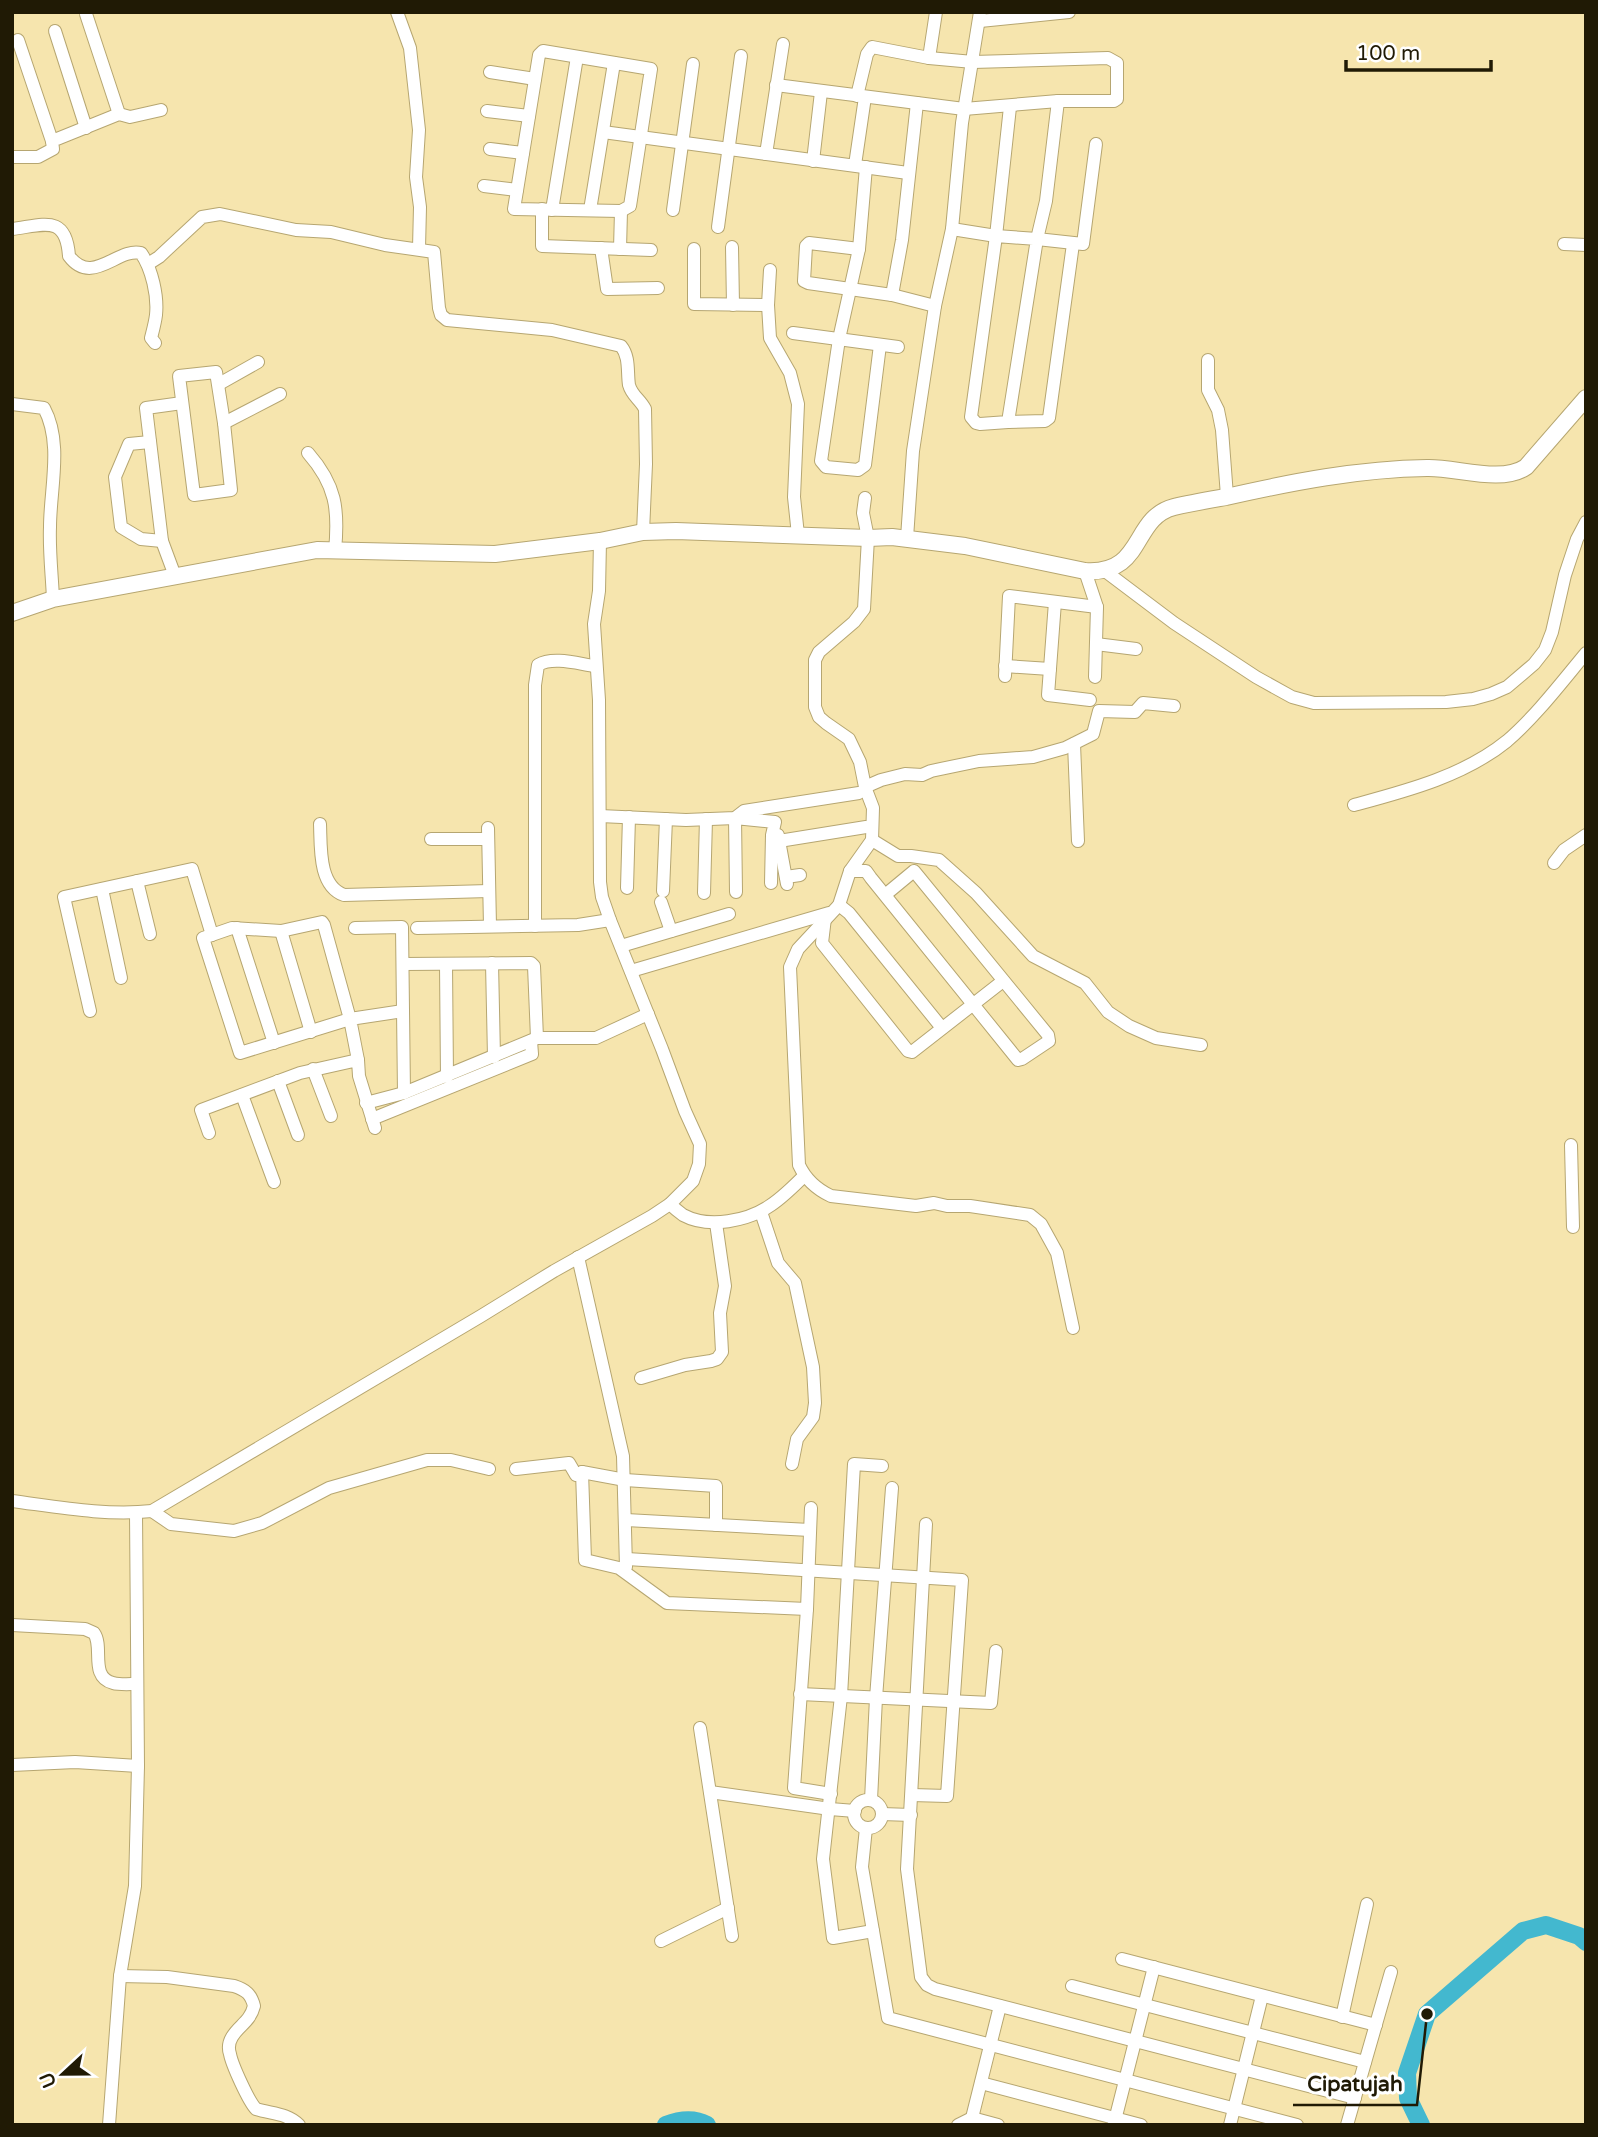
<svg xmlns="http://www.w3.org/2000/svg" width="1598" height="2137" viewBox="0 0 1598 2137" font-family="'Varela Round',sans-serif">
<rect width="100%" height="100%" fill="#f6e5ae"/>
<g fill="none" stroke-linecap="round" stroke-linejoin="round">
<g stroke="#43b8cf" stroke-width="18">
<path d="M666,2125C679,2120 694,2118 707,2125"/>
<path d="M1421,2125L1408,2098L1407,2073L1427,2014L1523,1931L1546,1925L1579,1936L1586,1942"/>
</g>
<g stroke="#b6a671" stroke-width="14">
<g id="street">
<path d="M397,12L410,48L419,130L416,177L420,207L419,248"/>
<path d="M86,14L119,114"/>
<path d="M980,21L1069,12"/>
<path d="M55,31L86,128"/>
<path d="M18,40L52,141"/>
<path d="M543,51L651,69L630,206L621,211L514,209L539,55Z"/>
<path d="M929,58L936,12"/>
<path d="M490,72L535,79"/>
<path d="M776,85L964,109L1058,101H1114L1117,99V63L1108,58L973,62L929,58L872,47L867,54L857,96"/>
<path d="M1058,101L1046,201L1037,239L1083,244L1096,144"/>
<path d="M487,111L529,116"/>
<path d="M603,132L908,173"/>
<path d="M490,149L523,153"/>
<path d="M766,154L783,44"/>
<path d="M12,157H38L53,149L52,141L119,114L130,117L161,110"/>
<path d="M813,161L821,92"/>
<path d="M855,165L865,97"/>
<path d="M866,167L859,249L839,339L821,461L826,467L858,470L865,465L880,345"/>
<path d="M484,186L517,190"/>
<path d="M542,209V246L651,250"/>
<path d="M552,210L577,57"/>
<path d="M590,210L614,63"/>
<path d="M673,210L693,64"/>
<path d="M718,227L741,56"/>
<path d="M12,229C44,225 66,214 69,256C92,287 118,247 141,253C152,269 158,296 156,315C155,323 153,330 151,338L155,343"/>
<path d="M952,229L996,236L1010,107"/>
<path d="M996,236L1037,239L1008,422L980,424L976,423L971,417Z"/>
<path d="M1564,244L1586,245"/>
<path d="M732,247L733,305"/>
<path d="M601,248L607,289L658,288"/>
<path d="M620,249L621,211"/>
<path d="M694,249V304L768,305"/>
<path d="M859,249L809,243L806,246L804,281L808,283L892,295L935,306"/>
<path d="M148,264L159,257L202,217L220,214L296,230L331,232L385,245L434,252L439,308L441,315L447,320L552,330L621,346C630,357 627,372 629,385C632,396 640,399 645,409L646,464L643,532"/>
<path d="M770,270L768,305L770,338L790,373L798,404L794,497L798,535"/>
<path d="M892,295L902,240L917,103"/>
<path d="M793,333L898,347"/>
<path d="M1208,360V390L1218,410L1222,430L1227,496"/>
<path d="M216,372L224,423L231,490L194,495L179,376Z"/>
<path d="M219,384L258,362"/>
<path d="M12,404L44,408C63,443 50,489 50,527C49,551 52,575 53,599"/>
<path d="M1008,422L1045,421L1049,418L1073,244"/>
<path d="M224,423L280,394"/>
<path d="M150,442L129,444L115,477L121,527L141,539L162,541"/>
<path d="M308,453C336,485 339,509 335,551"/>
<path d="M865,498L863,513L868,538L864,609L854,622L819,652L815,660V707L819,717L826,723L849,739L860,762L865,787L873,808L872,840L850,871L839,905L798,949L790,967L799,1165C806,1180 816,1189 831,1196L916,1206L934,1203L947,1206H970L1030,1215L1041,1224L1057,1253L1073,1328"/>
<path d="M907,538L913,451L935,306L952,229L962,123L980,12"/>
<path d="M1085,571L1097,607L1095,677"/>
<path d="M1105,571L1174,623L1256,677L1292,697L1314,703L1446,702L1473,699L1491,694L1507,687L1534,664L1545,650L1552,632L1565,575L1577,539L1586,522"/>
<path d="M175,576L162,541L146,408L182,403"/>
<path d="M1055,602L1048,695L1090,700"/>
<path d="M1096,644L1136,649"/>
<path d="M1005,666L1050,669"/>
<path d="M1005,676L1009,596L1097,607"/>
<path d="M1074,744L1078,841"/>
<path d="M865,787L881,780L905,774L922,775L931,771L979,761L1033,757L1065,748L1093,734L1099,711L1135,712L1143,703L1174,706"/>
<path d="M1354,805C1406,791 1464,776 1507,741C1536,716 1561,683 1586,653"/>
<path d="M600,816L686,820L735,818L744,811L859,793"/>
<path d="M320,824C321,846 318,886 344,895L489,891"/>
<path d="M488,828L490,926"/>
<path d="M778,835L787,884"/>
<path d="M431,839H488"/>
<path d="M872,840L898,856H911L939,860L976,893L1033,956L1085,983L1108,1012L1129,1026L1156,1038L1201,1045"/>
<path d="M779,841L866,827"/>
<path d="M1554,863L1564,850L1586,835"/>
<path d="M850,871H866L871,878L1018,1060L1022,1059L1049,1041L1048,1035L914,871L885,895"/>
<path d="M786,877L800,875"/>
<path d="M137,881L150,934"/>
<path d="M627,888L629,817"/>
<path d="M102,889L121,978"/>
<path d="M663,891L666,819"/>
<path d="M736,892L735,818L775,822L772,835L771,883"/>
<path d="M704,893L706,819"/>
<path d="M661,902L671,931"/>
<path d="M839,905L849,913L942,1028"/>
<path d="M825,918L822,943L908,1051L912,1052L1003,981"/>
<path d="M535,926V685L538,665C553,656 579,664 595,666"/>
<path d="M237,928L274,1043"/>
<path d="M355,928L402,927L404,1093"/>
<path d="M417,928L578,925L610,920"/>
<path d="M281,931L311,1032"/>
<path d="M621,946L729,914"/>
<path d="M492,963L494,1057"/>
<path d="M403,964L531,963L534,966L537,1038"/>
<path d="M446,964L447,1077"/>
<path d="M631,971L829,913"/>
<path d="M90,1011L64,897L192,869L212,935"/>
<path d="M358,1060L350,1019L324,925L322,922L281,931L232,928L203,938L240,1053L350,1019L403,1011"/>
<path d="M313,1069L331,1116"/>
<path d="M278,1081L298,1135"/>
<path d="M242,1095L274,1182"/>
<path d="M366,1103L404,1093L537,1038H596L648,1014"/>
<path d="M372,1119L532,1054L531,1041"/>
<path d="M209,1133L201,1110L300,1073L358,1060L359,1076L375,1128"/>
<path d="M1571,1145L1573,1227"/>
<path d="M670,1204C674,1208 679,1212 683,1215C709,1229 748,1221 771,1205C783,1197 794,1186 804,1176"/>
<path d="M761,1212L778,1263L795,1283L813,1367L815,1403L813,1417L797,1439L792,1464"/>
<path d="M578,1257L623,1456L626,1567"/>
<path d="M641,1378L685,1365L711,1361L717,1359L722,1352L720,1313L725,1286L716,1223"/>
<path d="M516,1469L569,1463L576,1475L582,1472L625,1480L716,1486V1525"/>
<path d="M582,1472L585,1560L619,1568L667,1603L807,1609"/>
<path d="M12,1501C58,1507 106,1516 152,1511L481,1316L554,1271L652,1216L670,1204L693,1181L699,1164L700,1144L685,1111L662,1049L610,920L602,897L600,882L599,700L594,624L599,591L600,541"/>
<path d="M811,1508L807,1609L794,1788L831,1794"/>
<path d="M152,1511L171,1524L234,1531L262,1523L329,1488L427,1460H451L489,1469"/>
<path d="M626,1520L810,1530"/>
<path d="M926,1524L907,1869L921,1977L927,1985L935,1989L1355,2098"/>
<path d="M627,1559L962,1580L947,1796L912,1795"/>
<path d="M12,1625L85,1629L94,1633C104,1647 89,1677 113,1683C120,1685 130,1684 137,1684"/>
<path d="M800,1694L991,1703L996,1651"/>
<path d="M700,1728L732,1936"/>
<path d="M12,1765L75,1762L138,1766"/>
<path d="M710,1792L830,1809L855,1811"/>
<path d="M871,1800L876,1698L892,1488"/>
<circle cx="868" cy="1814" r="14"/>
<path d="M882,1814L911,1815"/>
<path d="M866,1828L862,1867L888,2018L1297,2125"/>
<path d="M873,1931L833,1938L823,1859L841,1696L854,1464L882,1466"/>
<path d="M661,1941L728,1908"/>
<path d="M1122,1959L1376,2025"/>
<path d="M120,1976L167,1977L234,1986C246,1990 251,1994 254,2006C250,2022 239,2025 232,2037C229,2042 228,2048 230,2054C232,2065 249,2102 256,2109C272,2114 287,2113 299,2125"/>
<path d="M1072,1986L1365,2062"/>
<path d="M1342,2017L1367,1904"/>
<path d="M981,2083L1141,2125"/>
<path d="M972,2118L1000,2006"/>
<path d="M1114,2124L1154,1967"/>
<path d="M109,2125L120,1976L135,1886L138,1766L136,1513"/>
<path d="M958,2125L972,2118L998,2125"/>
<path d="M1230,2125L1262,1996"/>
<path d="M1347,2125L1391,1972"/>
</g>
</g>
<g stroke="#b6a671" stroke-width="18">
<path id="secondary" d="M12,613L53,599L317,550L495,554L600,541L643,532L676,531L868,538L892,537L965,546L1085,571C1145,575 1131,518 1174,507C1191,503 1209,500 1226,497C1292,482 1359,469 1427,468C1456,467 1501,484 1526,467L1586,398"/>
</g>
<use href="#street" stroke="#fff" stroke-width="12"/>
<use href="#secondary" stroke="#fff" stroke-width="16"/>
</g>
<path fill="none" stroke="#201a05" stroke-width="2.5" d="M1427 2014L1417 2105H1293"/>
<circle fill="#201a05" stroke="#fff" stroke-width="2.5" cx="1427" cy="2014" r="7"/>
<g font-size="21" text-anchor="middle" font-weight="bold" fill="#201a05" stroke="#fff" stroke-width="6" stroke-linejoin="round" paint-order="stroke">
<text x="1355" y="2091">Cipatujah</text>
</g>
<rect width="1598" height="2137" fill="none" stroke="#201a05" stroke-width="28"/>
<g transform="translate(63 2074) rotate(248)" stroke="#ffffff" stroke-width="5" paint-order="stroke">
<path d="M0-5L12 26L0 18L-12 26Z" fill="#201a05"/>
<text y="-10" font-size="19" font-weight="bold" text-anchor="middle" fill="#201a05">U</text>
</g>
<path d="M1346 60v10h145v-10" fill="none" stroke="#201a05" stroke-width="3.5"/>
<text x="1356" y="60" font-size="21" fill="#201a05" stroke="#ffffff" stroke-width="5" paint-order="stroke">100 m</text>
</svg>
